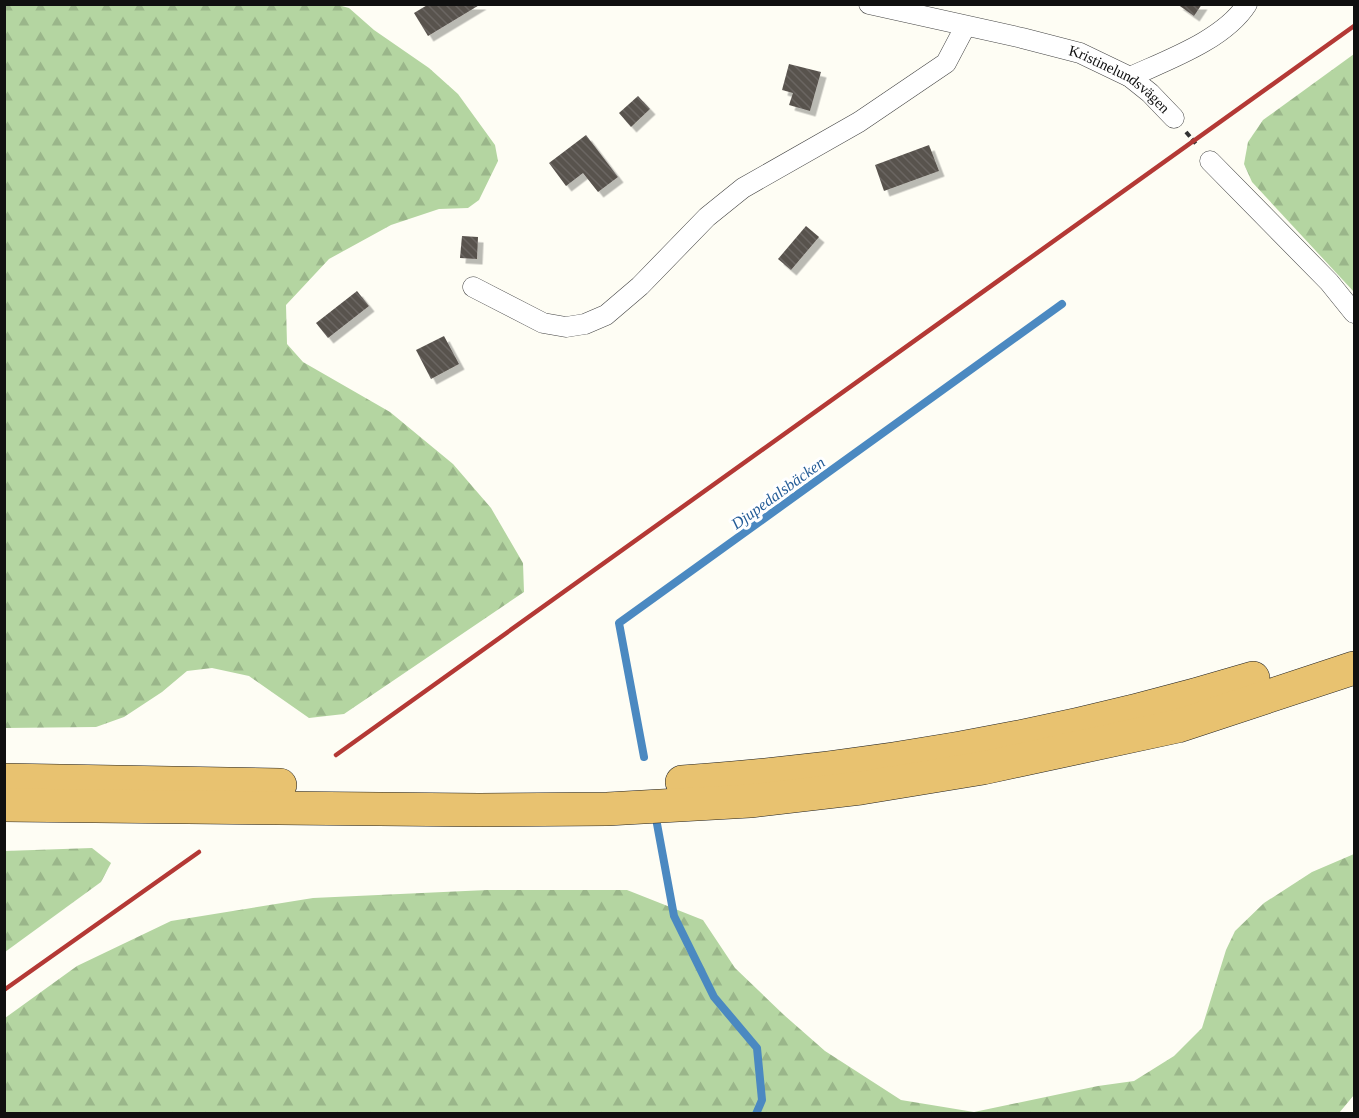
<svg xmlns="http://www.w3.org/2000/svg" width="1359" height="1118" viewBox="0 0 1359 1118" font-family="Georgia,serif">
<defs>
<pattern id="forest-firs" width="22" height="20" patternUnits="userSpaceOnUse" patternTransform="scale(1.5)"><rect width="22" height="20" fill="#b4d5a1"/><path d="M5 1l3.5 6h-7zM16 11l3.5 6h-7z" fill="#9ab68a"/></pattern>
<pattern id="building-back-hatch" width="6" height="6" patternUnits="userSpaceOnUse" patternTransform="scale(1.5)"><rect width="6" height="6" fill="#58524d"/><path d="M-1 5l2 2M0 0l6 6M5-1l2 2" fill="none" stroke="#6b6662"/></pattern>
<filter id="shadow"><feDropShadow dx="5.5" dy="5.5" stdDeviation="0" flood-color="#0004"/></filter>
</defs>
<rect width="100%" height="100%" fill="#fefdf4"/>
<g fill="url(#forest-firs)">
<path d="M4,5H338L349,8L374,30L429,68L458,94L495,145L498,161L479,200L468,208L439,209L391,225L329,259L286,305L287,344L303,362L390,412L453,464L491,508L523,563L524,592L344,714L309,718L249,676L212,668L187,671L162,692L124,717L96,727L5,728Z"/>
<path d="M1354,54V292L1252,182L1244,164L1248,142L1263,120Z"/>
<path d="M92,848L111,863L101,882L5,952V851Z"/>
<path d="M1354,854V1095L1339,1113H5V1018L77,966L171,921L313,898L487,890H627L703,920L735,968L784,1015L825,1051L901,1100L974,1112L1098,1086L1134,1081L1174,1056L1202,1028L1226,950L1235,931L1264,903L1312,872Z"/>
</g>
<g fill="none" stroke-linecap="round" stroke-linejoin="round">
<g stroke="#4b89c1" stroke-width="8">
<path d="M644,757L619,623L1062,304"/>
<path d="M655,813L674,916L714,997L757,1048L762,1100L756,1114"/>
</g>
</g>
<g fill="url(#building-back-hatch)" filter="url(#shadow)">
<path d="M429,4H481L428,36L414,13Z"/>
<path d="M1177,4H1202L1194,16Z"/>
<path d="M789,64L821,72L810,111L789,105L793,93L782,90Z"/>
<path d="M638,96L650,109L631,127L619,113Z"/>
<path d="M586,135L618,177L598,192L583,173L566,186L549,163Z"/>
<path d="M929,145L939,171L884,191L875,165Z"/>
<path d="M806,226L819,237L791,270L778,259Z"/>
<path d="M462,236L478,237L477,259L460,258Z"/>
<path d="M357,291L369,306L328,338L316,323Z"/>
<path d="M444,336L459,364L431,379L416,350Z"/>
</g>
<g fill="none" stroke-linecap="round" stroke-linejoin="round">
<g stroke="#434343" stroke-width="21">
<g id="minor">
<path id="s1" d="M869,4L1022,38L1080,53L1130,77L1150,93L1174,118"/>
<path d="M1130,77C1167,60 1224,40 1247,4"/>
<path d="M1210,161L1329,282L1354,313"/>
<path d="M473,287L543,323L566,327L585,324L606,315L640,286L707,217L743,188L859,122L946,63L965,27"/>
</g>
</g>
<g stroke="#212121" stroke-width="34">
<g id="trunk">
<path d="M4,780L280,785"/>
<path d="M682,782C875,769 1068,734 1253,678"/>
<path d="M4,805L479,810L607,809L750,801L861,788L983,768L1178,726L1354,668"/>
</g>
</g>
<path stroke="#323232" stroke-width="4" stroke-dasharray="6 3" stroke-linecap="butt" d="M1186,132L1197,145"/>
<use href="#minor" stroke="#fff" stroke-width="20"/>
<use href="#trunk" stroke="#e8c270" stroke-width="33"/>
<g stroke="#b43935" stroke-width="4.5">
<path d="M336,755L1354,26"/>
<path d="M4,990L199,852"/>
</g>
</g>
<g text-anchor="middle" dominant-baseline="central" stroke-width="6" stroke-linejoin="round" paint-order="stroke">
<g font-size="15" fill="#101010" stroke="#fff">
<text stroke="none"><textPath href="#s1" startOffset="264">Kristinelundsvägen</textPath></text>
</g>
<g font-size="16" font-style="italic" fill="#245c97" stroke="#fff">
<text transform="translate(778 493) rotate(-36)">Djupedalsbäcken</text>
</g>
</g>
<rect width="1359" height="1118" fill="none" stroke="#101010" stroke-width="12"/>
</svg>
